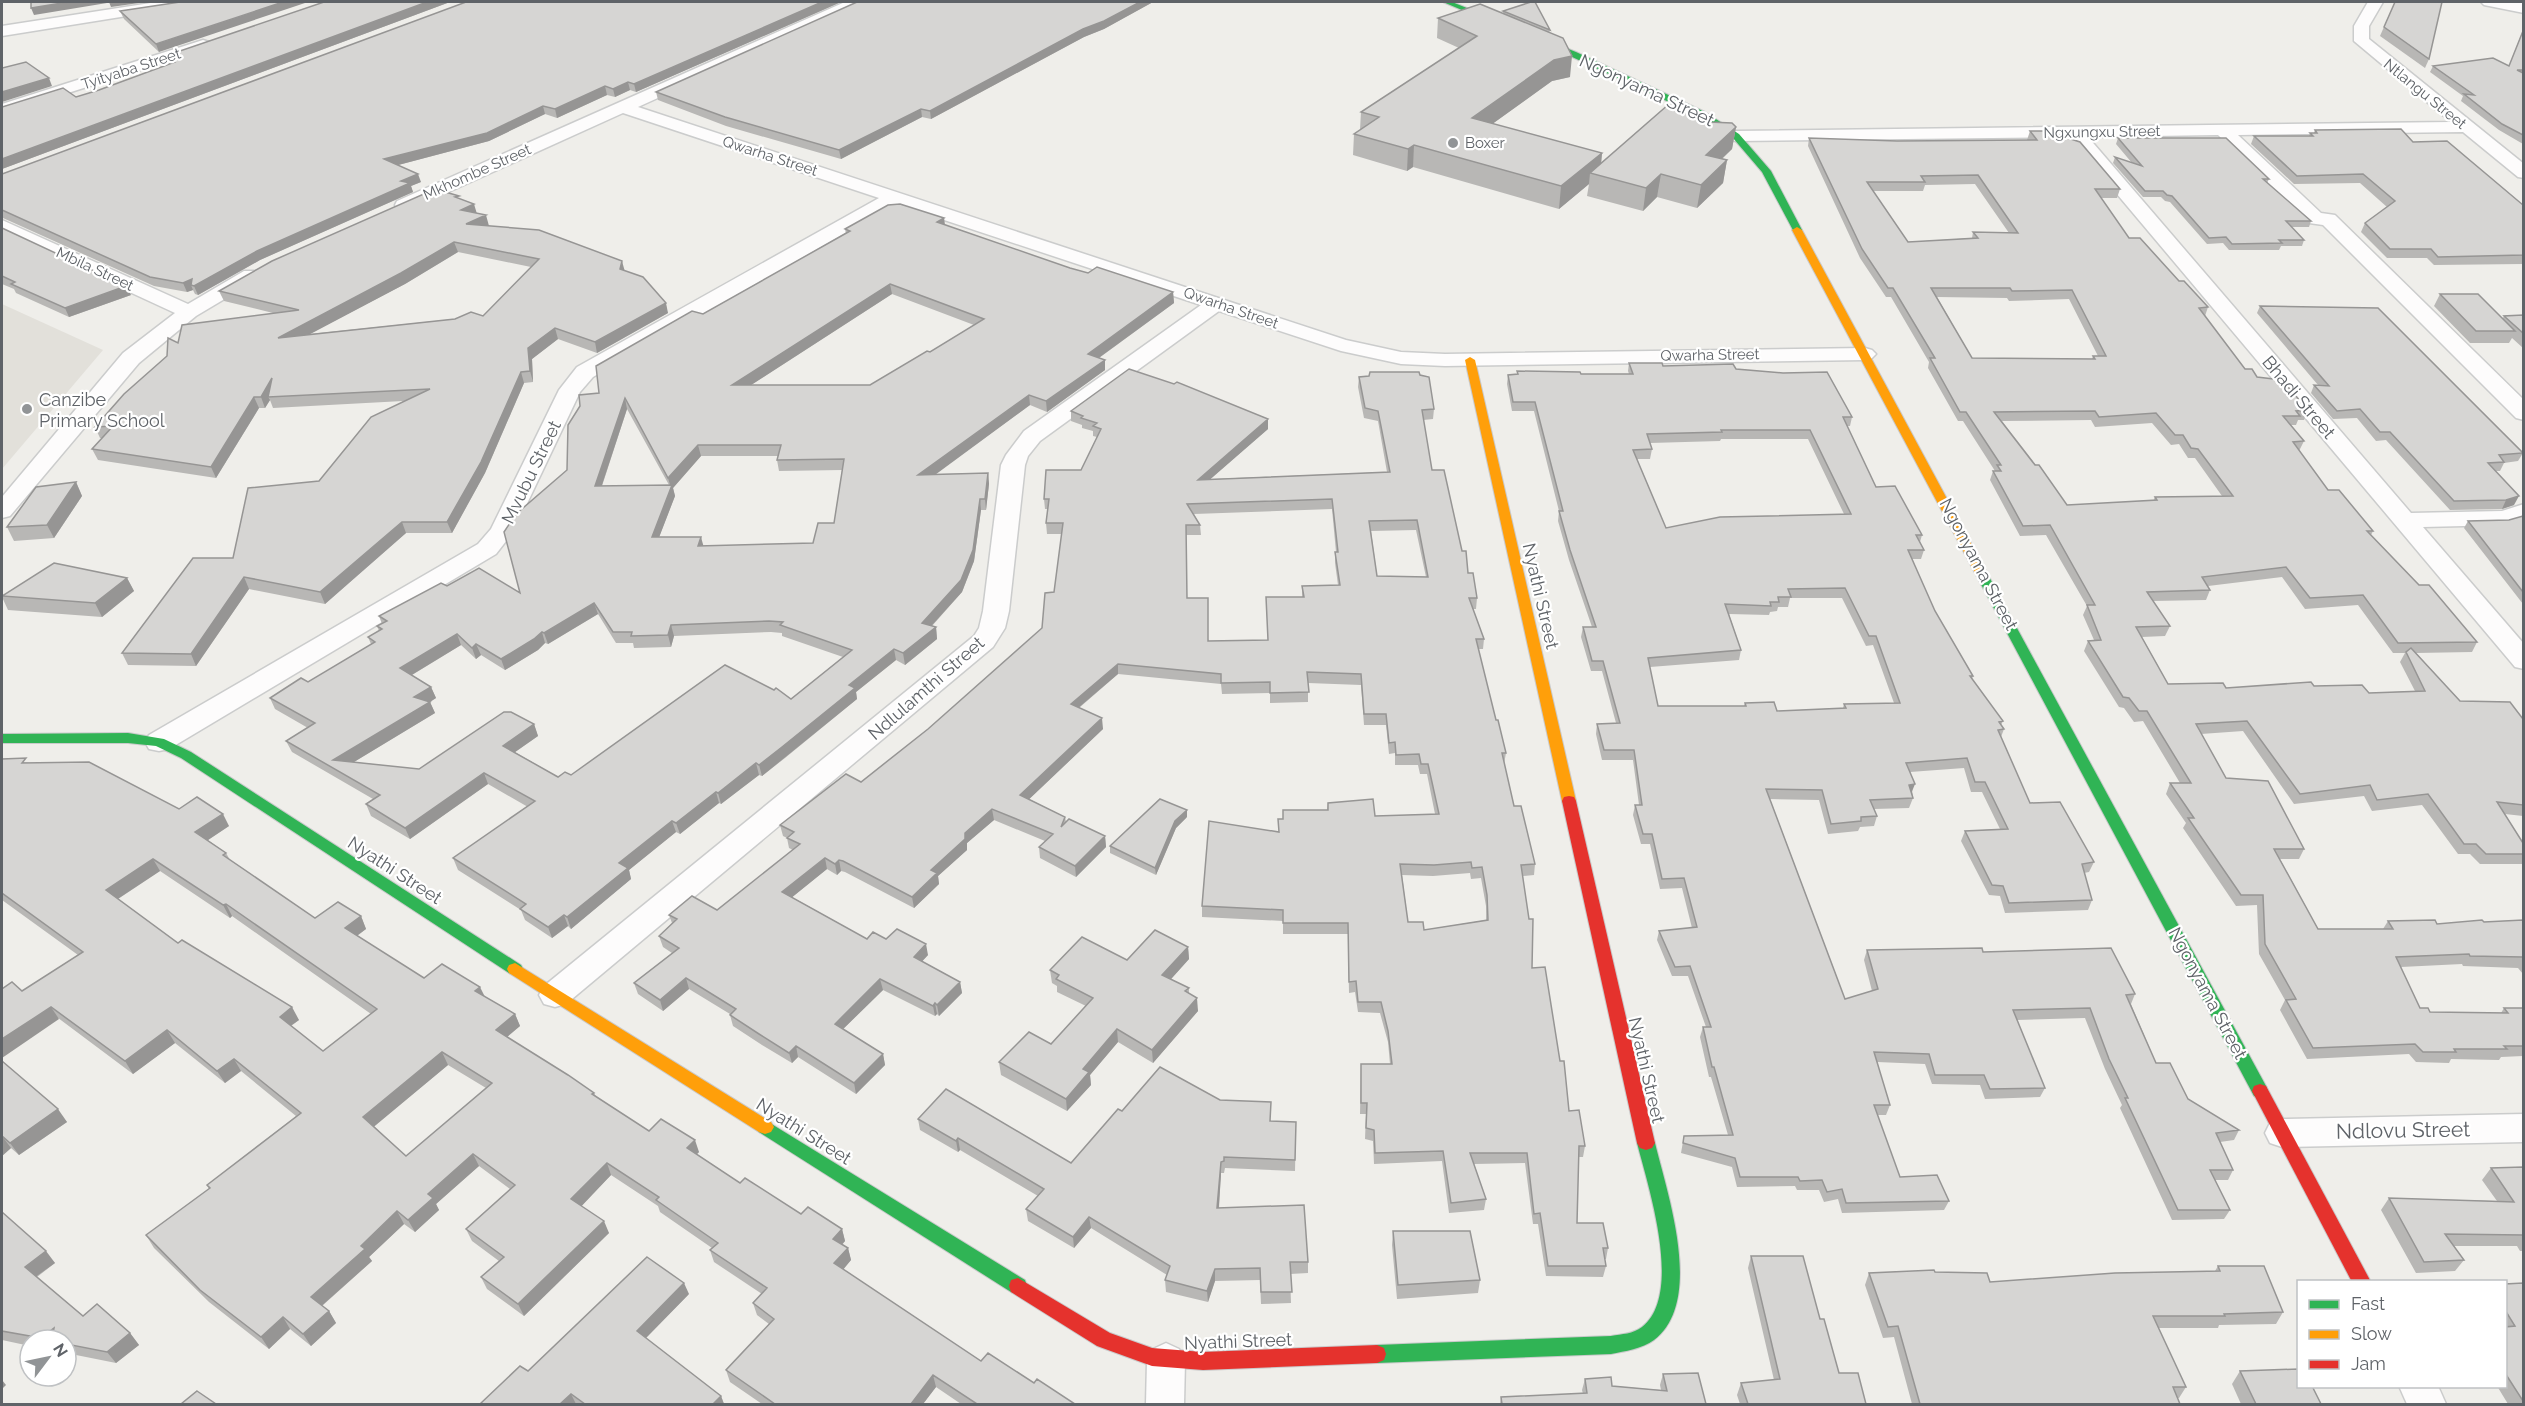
<svg xmlns="http://www.w3.org/2000/svg" width="2525" height="1406" viewBox="0 0 2525 1406" font-family="Raleway,sans-serif">
<rect width="100%" height="100%" fill="#efeeea"/>
<path fill="#e2e0da" d="M2,304L103,350L2,469Z"/>
<g fill="none" stroke-linecap="round" stroke-linejoin="round">
<g stroke="#cbcccc" stroke-width="3">
<g id="street">
<path d="M157,2H191L183,7L2,36V26Z"/>
<path d="M845,2H865L862,5L638,107L1346,340L1401,352L1445,354L1865,348L1872,350L1876,354L1872,358L1865,360L1445,366L1401,364L1341,351L1219,311L1040,441L1028,456L1025,465L1009,611L1005,628L993,647L566,1004L555,1007L544,1004L539,995L544,986L974,636L979,628L983,611L1001,465L1006,455L1024,431L1201,305L896,204L593,377L580,392L514,531L496,554L169,749L159,751L149,749L145,742L149,735L478,544L491,529L559,390L577,367L879,198L623,113L411,209H397L395,205L397,201Z"/>
<path d="M2368,2H2383L2369,26V39L2524,164V178L2518,177L2463,132L2238,135L2321,213L2335,215L2524,400V420L2516,418L2323,225L2309,223L2218,135L2088,137L2411,513L2502,511L2524,504V519L2505,525L2423,527L2524,644V669L2515,667L2069,137L1736,141L1730,140L1727,136L1730,132L1736,131L2451,122L2354,41V26Z"/>
<path d="M2481,2L2524,3V13L2484,5Z"/>
<path d="M203,40L209,42L211,45L209,48L2,114V104Z"/>
<path d="M2,220L188,304L244,271H258L261,275L258,279L196,316L139,363L10,516L2,518V497L123,353L175,313L2,233Z"/>
<path d="M2524,1114V1142L2282,1147L2270,1143L2265,1133L2270,1123L2282,1119Z"/>
<path d="M1166,1343L1179,1349L1185,1361L1184,1404H1146L1147,1361L1153,1349Z"/>
<path d="M2399,1386H2438L2446,1404H2407Z"/>
</g>
</g>
<g stroke="#cacacb" stroke-width="2">
<g id="fast">
<path d="M1443,2H1452L1576,52L1705,112L1739,134L1771,171L1802,230L1794,232L1762,172L1733,138L1699,116L1570,56Z"/>
<path d="M1981,569L1987,573L2266,1086L2268,1091L2266,1096L2260,1098L2254,1096L1975,573Z"/>
<path d="M128,733L164,739L191,752L521,965L523,969L521,973L515,975L509,973L181,758L156,746L128,743H2V734Z"/>
<path d="M765,1120L1025,1280L1027,1286L1025,1292L1018,1294L1011,1292L759,1132L756,1127L759,1122Z"/>
<path d="M1646,1136L1652,1138L1655,1143C1667,1193 1705,1301 1654,1340C1642,1349 1625,1351 1611,1354L1377,1363L1370,1360L1368,1354L1370,1348L1377,1345L1611,1336C1622,1334 1633,1334 1642,1327C1684,1294 1648,1186 1637,1143L1640,1138Z"/>
</g>
</g>
<g stroke="#cacacb" stroke-width="2">
<g id="slow">
<path d="M1797,227L1802,230L1987,573L1985,576H1977L1975,573L1792,230Z"/>
<path d="M1470,357L1475,360L1576,801L1574,805H1564L1562,801L1465,360Z"/>
<path d="M515,963L771,1122L774,1127L771,1132L765,1134L759,1132L509,973L507,969L509,965Z"/>
</g>
</g>
<g stroke="#cacacb" stroke-width="2">
<g id="jam">
<path d="M1569,796L1574,797L1576,801L1655,1143L1652,1148L1646,1150L1640,1148L1637,1143L1562,801L1564,797Z"/>
<path d="M2260,1084L2266,1086L2371,1282H2352L2252,1091L2254,1086Z"/>
<path d="M1018,1278L1110,1333L1152,1348L1203,1352L1377,1345L1384,1348L1386,1354L1384,1360L1377,1363L1203,1370L1152,1366L1097,1346L1011,1292L1009,1286L1011,1280Z"/>
</g>
</g>
<use href="#street" fill="#fdfcfc" fill-rule="evenodd"/>
<use href="#fast" fill="#30b455" fill-rule="evenodd"/>
<use href="#slow" fill="#ff9f0a" fill-rule="evenodd"/>
<use href="#jam" fill="#e5322d" fill-rule="evenodd"/>
</g>
<g fill="#b8b7b5" fill-rule="evenodd">
<path d="M180,2L159,52L124,19L120,11Z"/>
<path d="M450,2L2,169V107L76,97L99,90L171,64L168,55Z"/>
<path d="M841,2L636,92L630,90L615,97L607,95L557,118L545,114L489,141L398,165L421,182L411,186L413,192L260,260L198,295L195,294L193,290L187,292L154,286L3,218L2,219V174Z"/>
<path d="M1153,2L1104,29L1084,37L931,119L922,117L841,159L726,126L658,100L656,92Z"/>
<path d="M2395,2L2429,59L2425,68L2380,36Z"/>
<path d="M1503,11L1550,30L1549,33L1570,77L1552,81L1492,124L1602,153L1601,164L1709,122L1736,127L1732,149L1722,159L1727,160L1723,183L1697,208L1657,197L1643,211L1587,196L1589,184L1559,209L1413,167L1407,171L1353,155L1354,134L1360,130L1361,112L1459,48L1437,38L1438,18L1503,14Z"/>
<path d="M2523,30V144L2499,130L2461,101L2463,96L2430,72L2433,66H2509Z"/>
<path d="M2315,130L2413,142L2523,205V264L2434,265L2427,258H2387L2361,232L2365,223L2387,207L2360,183L2294,184L2251,144L2254,136H2309L2310,133H2314Z"/>
<path d="M2030,131L2120,189L2117,198H2101L2129,238L2208,307L2205,316L2245,369L2308,410L2304,420H2298L2296,425H2291L2304,441L2299,451L2328,490L2373,531L2371,535L2419,585L2477,642L2472,652L2416,653L2460,701L2523,719V816L2505,814L2523,843V864H2480L2470,854H2458L2422,805L2372,811L2364,796L2294,804L2243,731L2201,734L2226,778L2304,849L2299,859H2280L2318,929H2383L2388,921L2437,924L2523,920V974L2518,968L2463,966L2462,964L2401,967L2420,1008L2430,1012L2501,1013L2504,1008H2523V1056L2501,1057L2499,1060L2451,1059L2449,1063L2416,1062L2409,1054L2307,1059L2280,1010L2285,1000L2259,954L2257,905L2236,906L2183,828L2186,823L2166,794L2170,783H2180L2143,721L2134,722L2124,708L2119,707L2084,651L2088,641L2094,640L2083,615L2087,606L2046,535L2020,536L1990,480L1993,471H1995L1963,421H1958L1928,368L1929,362L1891,297H1886L1860,258L1808,146L1809,138L1897,141L2027,140ZM1975,184L2009,233L1973,232L1972,238L1908,242L1873,191H1923L1925,185ZM1937,297L2007,298L2009,301L2069,299L2098,356H2093L2092,359L1972,358ZM2091,420L2095,427L2152,423L2171,445L2179,444L2188,458H2195L2222,496L2155,497L2153,501L2067,505L2002,421ZM2282,577L2305,609L2358,605L2393,653H2405L2400,662L2415,691L2369,693L2314,686L2226,688L2168,684L2142,637L2165,636L2170,626L2153,601L2206,600L2210,590L2208,586Z"/>
<path d="M2118,138L2269,179L2267,183L2311,221L2309,227H2291L2304,240L2302,246H2281L2279,250H2229L2223,243L2207,244L2170,202L2165,201L2161,197H2143L2113,163L2115,157L2132,163L2116,144Z"/>
<path d="M460,199L477,214L488,226L624,271L668,313L597,353L558,339L532,359L533,382L524,383L485,473L452,533H406L325,604L249,589L196,666L128,665L122,653L233,558L319,481L403,401L273,408L270,400L265,408H259L216,478L98,460L92,449L102,438H100L95,427L167,356L178,343L273,313L224,301L219,291ZM458,252L531,267L483,316L309,334L405,284Z"/>
<path d="M944,218L945,225L1070,268L1088,273L1173,292L1174,303L1099,358L1105,360V370L1047,412L1030,405L935,474L988,473L989,484L986,510H981L974,561L962,592L932,626L936,627L937,639L905,665L896,660L856,692L857,699L785,758L762,776L759,775L721,804L719,803L680,834L676,832L629,870L631,879L571,929L568,926L552,938L525,920L521,910L458,870L453,858L528,807L488,784L410,839L371,816L366,804L373,799L292,752L286,741L308,728L275,709L270,698L308,682L371,644L368,637L379,631L377,626L382,624L379,616L447,586L520,593L567,470L599,393L703,314L846,234L845,229ZM892,294L974,325L930,352L870,385H751ZM627,409L669,485L602,486ZM701,456H778L777,460L779,471L842,470L834,523L813,543L703,546L659,537L675,496L673,488ZM598,614L616,643H633L634,648L671,647L674,636L771,632L782,633V636L843,657L791,699L571,775L558,777L515,752L538,736L534,724L419,769L354,762L435,713L430,702L436,698L431,687L412,675L461,645L476,659L481,655L505,670L538,650L545,643L548,644Z"/>
<path d="M2,228L131,295L69,317L16,293L14,289L2,284Z"/>
<path d="M2440,294L2503,318L2504,316L2523,315V348L2512,338L2509,343H2470L2434,306Z"/>
<path d="M2260,306L2523,453L2518,461L2504,463L2500,471H2496L2514,505L2502,509L2450,510L2386,440L2376,441L2357,418L2333,419L2311,393L2314,385H2318L2257,313Z"/>
<path d="M1629,363L1663,366L1736,369L1852,417L1850,426H1847L1876,487L1922,535L1920,542L1924,550L1921,559H1912L1935,611L1973,676L1972,679L2003,721L2001,725L2004,729L2001,737L2030,803L2094,862L2089,872L2084,873L2092,900L2088,910L2005,913L2000,896L1989,895L1961,841L1965,831L2000,829L1982,792H1971L1964,768L1910,772L1913,798L1909,808L1874,809L1877,816L1874,826L1860,827L1858,831L1828,834L1819,800L1770,799L1845,999L1872,991L1864,960L1867,950L1983,952L2135,994L2131,1004L2156,1063L2188,1099L2239,1130L2234,1140L2220,1142L2233,1170L2228,1180H2215L2230,1210L2224,1219L2172,1220L2120,1108L2122,1105L2105,1069L2085,1018L2017,1020L2045,1088L2040,1097L1985,1099L1980,1085L1932,1084L1925,1064L1877,1062L1890,1105L1886,1115H1877L1900,1177L1949,1201L1944,1210L1842,1213L1838,1199L1824,1202L1819,1190H1797L1795,1186L1737,1187L1732,1167L1681,1153L1684,1136L1728,1135L1711,1077H1709L1700,1037L1703,1027H1706L1688,976H1672L1657,940L1659,931L1692,928L1682,888L1660,889L1650,844H1641L1633,815L1635,805H1639L1633,760H1602L1596,734L1597,724L1616,723L1602,671H1591L1581,637L1583,627H1592L1569,560L1558,521L1559,511L1534,411H1512L1507,384L1508,375L1517,374V371L1581,374H1629L1628,371ZM1721,439H1808L1844,514L1666,528L1637,459H1650L1652,449L1650,443L1720,441ZM1790,598H1842L1866,646L1873,645L1894,703L1844,704L1843,708L1777,711L1745,703L1744,706H1658L1650,667L1739,660L1741,650L1729,614L1769,615L1770,612L1777,611L1778,607H1788Z"/>
<path d="M1359,377L1434,409L1433,419L1423,420L1432,470L1477,598L1476,609H1473L1484,639L1483,649H1478L1496,720L1506,753L1504,764L1514,806L1535,864L1534,875L1523,876L1532,968L1560,1061L1569,1111L1585,1146L1583,1157H1578L1577,1223L1608,1248L1606,1259H1604L1606,1266L1603,1277L1546,1276L1538,1224H1533L1525,1163L1474,1164L1486,1199L1484,1210L1449,1213L1442,1161L1374,1164L1373,1141L1365,1139L1366,1114H1360L1361,1064H1390L1388,1042L1380,1013L1358,1012L1355,992L1349,993L1348,934H1283V921L1202,917V906L1279,832L1278,819H1283L1327,810L1328,803L1375,816L1435,814L1427,774H1420L1418,765H1395V753L1389,754L1386,725H1364L1361,685L1308,683V702L1270,703V693L1222,694L1221,684L1118,674L1079,708L1103,729L1029,799L1065,817L1066,822L1105,836L1106,847L1076,877L1040,858L1039,847L1045,841L994,820L967,843V850L938,876L939,884L914,908L845,872L841,871L837,875L827,869L792,897L867,939H886L928,955L922,961L960,982L962,993L939,1016L937,1014L935,1016L883,990L843,1029L883,1054L885,1065L856,1094L798,1057L792,1063L762,1045L733,1026L730,1015V1014L689,989L663,1011L638,994L634,983L672,953L663,947L659,936L672,923L669,915L717,910L793,850L789,848L787,838L783,836L780,825L861,782L928,729L1042,628L1054,592L1062,534H1047L1046,523L1048,509H1045L1044,499L1081,470L1097,437L1093,436V431L1082,428V425L1071,421V411L1268,429L1210,479L1387,472L1378,421L1364,418L1358,387ZM1332,509L1336,552H1335V563L1338,585L1302,586V597H1266L1268,640L1209,641L1187,598L1186,535H1201L1200,525L1194,514ZM1416,530L1426,577L1377,576L1371,531ZM1470,873L1471,879L1481,878L1486,906V920L1424,930L1408,922L1402,875L1433,876Z"/>
<path d="M76,482L82,496L54,538L14,541L7,527Z"/>
<path d="M2523,516V604L2464,528L2468,521L2509,520Z"/>
<path d="M127,578L134,591L102,617L8,610L2,597V595Z"/>
<path d="M2,759L29,763L179,809L229,826L208,840L226,853L230,860L315,918L361,916L366,929L357,936L424,978L484,996L515,1014L520,1026L507,1037L594,1093L596,1097L649,1131L699,1152L697,1154L740,1183L801,1214L842,1229L845,1241L842,1245L848,1248L851,1260L843,1269L981,1361L1034,1383L1075,1404H961L936,1387L923,1404H762L730,1382L726,1370L769,1324L757,1315L753,1303L762,1294L714,1262L710,1250L712,1248L660,1212L658,1206L611,1175L581,1206L609,1233L524,1316L487,1289L481,1277L499,1261L472,1241L466,1229L510,1189L479,1166L436,1204L439,1210L415,1232L404,1224L369,1257L372,1261L322,1306L329,1311L336,1323L311,1346L290,1329L269,1349L209,1302L154,1248L146,1235L209,1189L207,1185L296,1116L241,1071L225,1083L175,1043L133,1074L22,991L78,955L2,900ZM160,871L230,918L232,916L371,1014L323,1051L291,1026L299,1020L178,943L118,899ZM448,1065L486,1088L406,1156L374,1126Z"/>
<path d="M1187,817L1176,828L1156,875L1110,853V846Z"/>
<path d="M1188,947L1189,959L1171,979L1189,988V993L1198,1011L1153,1063L1118,1042L1090,1075L1091,1085L1067,1111L1001,1075L999,1062L1051,1044L1086,1006L1057,992V986L1052,983L1050,970L1127,960Z"/>
<path d="M2,1061L67,1122L19,1155L11,1148L2,1156Z"/>
<path d="M1220,1100L1271,1121L1296,1122L1295,1171L1225,1168L1224,1173H1221L1219,1208L1308,1262V1273L1290,1274L1291,1303L1261,1304L1260,1280L1215,1281L1208,1302L1166,1292L1165,1280L1167,1275L1091,1228L1074,1248L1028,1221L1026,1209L1038,1196L960,1150L958,1152L920,1130L918,1119L1071,1163L1122,1111Z"/>
<path d="M2523,1167V1251H2520L2517,1246H2454L2464,1260L2455,1271L2416,1273L2381,1210L2389,1198L2497,1201L2482,1180L2491,1168Z"/>
<path d="M2,1212L55,1263L37,1277L83,1316L130,1333L139,1345L116,1363L66,1353V1340H30V1346L2,1340Z"/>
<path d="M1393,1231L1480,1280L1478,1293L1397,1299L1392,1245Z"/>
<path d="M1751,1256L1820,1319L1839,1373L1866,1404H1740L1737,1395L1741,1383L1774,1380L1748,1268Z"/>
<path d="M2218,1266L2283,1312L2276,1324L2219,1325L2218,1328H2158L2186,1387L2179,1398H2177L2180,1404H1912L1894,1337L1883,1338L1865,1285L1869,1273L1935,1272L1990,1282L2215,1271Z"/>
<path d="M2523,1283V1404H2508L2497,1386H2505V1284Z"/>
<path d="M689,1294L646,1338L721,1396L724,1404H482L481,1403L528,1371Z"/>
<path d="M2240,1371L2321,1404H2241L2232,1384Z"/>
<path d="M1663,1374L1706,1404H1500L1501,1397L1583,1394L1582,1390L1585,1379L1612,1386L1661,1390L1660,1385Z"/>
</g>
<g fill="#969594">
<path d="M17,2H30L18,3Z"/>
<path d="M68,2H106L107,3L34,15L31,8Z"/>
<path d="M109,2H146L111,7Z"/>
<path d="M283,2H308L159,52L156,44Z"/>
<path d="M427,2H450L2,169V159Z"/>
<path d="M822,2H841L636,92L634,84Z"/>
<path d="M1140,2H1153L1104,29L1084,37L931,119L930,111L1083,29Z"/>
<path d="M1572,56L1570,77L1552,81L1470,140L1472,118L1554,60Z"/>
<path d="M49,78L52,86L2,102V92Z"/>
<path d="M628,82L630,90L615,97L613,89Z"/>
<path d="M605,86L607,95L557,118L555,109Z"/>
<path d="M543,106L545,114L489,141L387,168L384,159Z"/>
<path d="M921,109L922,117L841,159L839,150Z"/>
<path d="M1736,127L1732,149L1702,177L1706,155Z"/>
<path d="M1414,145L1413,167L1407,171L1408,149Z"/>
<path d="M1602,153L1600,175L1590,173L1589,184L1559,209L1561,186Z"/>
<path d="M1727,160L1723,183L1697,208L1701,185Z"/>
<path d="M418,174L421,182L411,186L413,192L260,260L198,295L194,286L191,285L193,290L187,292L183,283L257,251L401,181Z"/>
<path d="M1661,174L1657,197L1643,211L1646,188Z"/>
<path d="M474,204L477,214L461,210Z"/>
<path d="M486,215L489,226L466,224Z"/>
<path d="M944,218L945,228L937,222Z"/>
<path d="M454,242L458,252L405,284L282,349L278,338Z"/>
<path d="M622,261L625,272L620,269Z"/>
<path d="M890,284L892,294L734,396L732,385Z"/>
<path d="M126,286L131,295L69,317L65,308Z"/>
<path d="M1173,292L1174,303L1089,365L1088,354Z"/>
<path d="M666,303L668,313L597,353L595,342Z"/>
<path d="M555,328L558,339L532,359L533,382L530,371L528,348Z"/>
<path d="M1105,360V370L1047,412L1046,401Z"/>
<path d="M521,372L524,383L485,473L452,533L447,522Z"/>
<path d="M272,378L268,397L270,400L265,408L261,397Z"/>
<path d="M1029,395L1030,405L920,486L918,475Z"/>
<path d="M254,397L259,408L216,478L211,467Z"/>
<path d="M625,398L627,409L598,497L595,486Z"/>
<path d="M1268,419V429L1198,490V480Z"/>
<path d="M698,445L701,456L673,488L675,496L655,548L652,537L671,488L668,478Z"/>
<path d="M988,473L989,484L986,510L985,499Z"/>
<path d="M76,482L82,496L54,538L47,525Z"/>
<path d="M2519,496L2514,505L2502,509L2506,500Z"/>
<path d="M980,499L981,510L974,561L962,592L924,634L922,623Z"/>
<path d="M402,522L406,533L325,604L320,592Z"/>
<path d="M701,537L704,548L698,546Z"/>
<path d="M244,577L249,589L196,666L191,654Z"/>
<path d="M127,578L134,591L102,617L95,603Z"/>
<path d="M594,603L598,614L548,644L544,633Z"/>
<path d="M671,625L674,636L671,647L668,635Z"/>
<path d="M936,627L937,639L905,665L903,653Z"/>
<path d="M542,632L545,643L538,650L505,670L501,659Z"/>
<path d="M457,634L461,645L405,679L400,668Z"/>
<path d="M476,644L481,655L476,659L472,648Z"/>
<path d="M894,649L896,660L856,692L857,699L762,776L759,765L849,685Z"/>
<path d="M1118,664V674L1071,714V704Z"/>
<path d="M431,687L436,698L422,707L430,702L435,713L339,771L333,760L414,697Z"/>
<path d="M1102,718L1103,729L1022,806L1020,795Z"/>
<path d="M534,724L538,736L508,757L503,746Z"/>
<path d="M756,763L759,775L721,804L718,793Z"/>
<path d="M484,773L488,784L410,839L405,828Z"/>
<path d="M1915,784L1911,794L1909,785Z"/>
<path d="M716,792L719,803L680,834L676,823Z"/>
<path d="M992,809L994,820L967,843V850L938,876L939,884L914,908L912,897L931,870L965,833Z"/>
<path d="M1187,810V817L1176,828L1156,875L1155,868L1175,821Z"/>
<path d="M223,814L229,826L202,844L195,832Z"/>
<path d="M672,821L676,832L629,870L631,879L571,929L567,917L619,863Z"/>
<path d="M1105,836L1106,847L1076,877L1075,866Z"/>
<path d="M825,858L827,869L785,903L782,892Z"/>
<path d="M153,859L160,871L113,902L106,890Z"/>
<path d="M839,860L841,871L837,875L835,864Z"/>
<path d="M226,904L232,916L230,918L223,905Z"/>
<path d="M564,915L568,926L552,938L548,927Z"/>
<path d="M361,916L366,929L351,940L345,928Z"/>
<path d="M926,944L928,955L916,968L914,957Z"/>
<path d="M1188,947L1189,959L1163,988L1162,975Z"/>
<path d="M686,978L689,989L663,1011L660,1000Z"/>
<path d="M880,979L883,990L837,1035L835,1024Z"/>
<path d="M960,982L962,993L939,1016L937,1005Z"/>
<path d="M480,987L486,999L475,991Z"/>
<path d="M1197,998L1198,1011L1153,1063L1152,1050Z"/>
<path d="M935,1003L937,1014L935,1016L933,1006Z"/>
<path d="M51,1007L59,1019L2,1058V1039Z"/>
<path d="M292,1007L299,1020L286,1029L280,1017Z"/>
<path d="M515,1014L520,1026L501,1042L496,1030Z"/>
<path d="M1117,1029L1118,1042L1090,1075L1091,1085L1067,1111L1066,1099L1083,1069Z"/>
<path d="M167,1030L175,1043L133,1074L125,1061Z"/>
<path d="M796,1046L798,1057L792,1063L789,1053Z"/>
<path d="M442,1052L448,1065L370,1130L363,1117Z"/>
<path d="M883,1054L885,1065L856,1094L854,1083Z"/>
<path d="M234,1059L241,1071L225,1083L217,1071Z"/>
<path d="M58,1109L67,1122L19,1155L10,1143Z"/>
<path d="M2,1136L11,1148L2,1156Z"/>
<path d="M958,1138L960,1150L958,1152L956,1141Z"/>
<path d="M695,1140L699,1152L691,1160L687,1148Z"/>
<path d="M473,1154L479,1166L436,1204L439,1210L415,1232L408,1220L428,1194Z"/>
<path d="M1221,1162V1173L1218,1220L1217,1208Z"/>
<path d="M607,1163L611,1175L576,1212L571,1199Z"/>
<path d="M397,1211L404,1224L369,1257L372,1261L318,1309L311,1297L361,1246Z"/>
<path d="M1089,1217L1091,1228L1074,1248L1073,1237Z"/>
<path d="M604,1221L609,1233L524,1316L518,1304Z"/>
<path d="M842,1229L845,1241L836,1251L833,1239Z"/>
<path d="M848,1248L851,1260L838,1276L834,1263Z"/>
<path d="M46,1251L55,1263L34,1278L25,1267Z"/>
<path d="M1215,1269V1281L1208,1302L1207,1291Z"/>
<path d="M684,1283L689,1294L642,1342L637,1331Z"/>
<path d="M329,1311L336,1323L311,1346L303,1334Z"/>
<path d="M283,1317L290,1329L269,1349L261,1337Z"/>
<path d="M54,1328L63,1340H42L41,1338Z"/>
<path d="M130,1333L139,1345L116,1363L107,1352Z"/>
<path d="M933,1375L936,1387L923,1404H911Z"/>
<path d="M2,1380L6,1385L2,1389Z"/>
<path d="M571,1394L576,1404H560Z"/>
<path d="M721,1396L724,1404H713Z"/>
</g>
<g fill="#d6d5d3" stroke="#969594" stroke-width="1.5" fill-rule="evenodd">
<path d="M31,2H68L31,8Z"/>
<path d="M180,2H283L156,44L120,11Z"/>
<path d="M324,2H427L2,159V107L63,88L76,97L99,90L175,62L168,55Z"/>
<path d="M466,2H822L634,84L628,82L613,89L605,86L555,109L543,106L487,133L384,159L418,174L401,181L410,183L257,251L194,286L191,285L192,279L183,283L150,277L2,210V174Z"/>
<path d="M857,2H1140L1104,21L1083,29L930,111L921,109L839,150L725,117L656,92Z"/>
<path d="M1531,2H1535L1550,30L1503,11Z"/>
<path d="M2395,2H2442L2429,59L2384,27Z"/>
<path d="M1480,4L1563,38L1572,56L1554,60L1472,118L1602,153L1561,186L1414,145L1408,149L1354,134L1379,117L1361,112L1477,36L1438,18Z"/>
<path d="M2523,31V70H2517L2523,73V135L2502,124L2464,94L2474,95L2433,66L2493,58L2509,66Z"/>
<path d="M26,62L49,78L2,92V68Z"/>
<path d="M1669,104L1708,114L1709,122L1732,123L1736,127L1706,155L1727,160L1701,185L1661,174L1646,188L1590,173Z"/>
<path d="M2401,129L2413,142L2447,141L2523,205V255L2438,257L2431,249H2390L2365,223L2395,201L2363,174L2297,176L2254,136H2313L2310,133H2317L2315,130Z"/>
<path d="M2030,131H2046L2080,142L2120,189H2095L2129,238H2140L2179,281H2184L2208,307L2199,308L2245,369H2252L2257,377L2282,380L2308,410L2296,411L2300,416H2283L2304,441L2293,442L2328,490H2339L2373,531H2367L2419,585H2429L2477,642L2398,643L2363,595L2310,598L2286,567L2202,577L2210,590L2147,592L2170,626L2136,627L2168,684L2223,683L2226,688L2311,682L2314,686L2362,685L2369,693L2425,691L2406,652L2411,648L2460,701L2510,702L2523,719V805L2497,802L2523,843V854H2486L2476,844H2464L2428,794L2377,800L2370,785L2300,794L2247,721L2196,724L2226,778L2268,781L2304,849H2274L2318,929H2393L2388,921L2435,920L2437,924L2482,920L2484,922L2523,920V957L2470,956L2469,954L2396,957L2420,1008H2428L2430,1012L2508,1013L2504,1008H2523V1046H2504L2507,1049H2454L2456,1052H2423L2415,1044L2313,1048L2286,1000L2296,999L2265,944L2263,895H2241L2188,818H2194L2170,783H2191L2147,711H2139L2129,698L2123,697L2088,641L2101,640L2087,605H2095L2050,525L2023,526L1993,471H2001L1997,465H2001L1966,412H1960L1930,358H1935L1893,288H1888L1862,249L1809,138L1897,141L2037,140ZM1978,175L2018,233L1973,232L1978,238L1908,242L1867,182H1925L1921,176ZM1931,288H2010L2012,291L2072,290L2106,356H2093L2095,359L1972,358ZM2095,411L2099,417L2156,413L2175,435H2183L2191,448L2198,449L2233,496L2155,497L2157,500L2067,505L2039,465H2035L1994,412Z"/>
<path d="M2118,138H2226L2269,179H2263L2311,221H2286L2304,240H2279L2282,243L2232,244L2226,237L2209,238L2172,196L2167,195L2163,191H2145L2115,157L2142,166Z"/>
<path d="M435,189L459,196L455,197L474,204L461,210L486,215L466,224L539,230L622,261L620,269L643,277L666,303L595,342L555,328L528,348L530,371L521,372L481,462L447,522H402L320,592L244,577L191,654L122,653L193,558H233L248,488L319,481L371,417L430,389L268,397L272,378L261,397H254L211,467L92,449L113,426L95,427L124,394L167,356L168,338L178,343L182,325L299,310L219,291L272,261ZM454,242L539,259L483,316L471,312L455,319L278,338L401,273Z"/>
<path d="M900,204L944,218L937,222L1070,268L1088,273L1097,267L1173,292L1088,354L1105,360L1046,401L1029,395L918,475L988,473L985,499H980L973,550L961,580L922,623L936,627L903,653L894,649L849,685L855,688L782,747L759,765L756,763L718,793L716,792L676,823L672,821L619,863L628,868L567,917L564,915L548,927L520,909L526,904L453,858L535,801L484,773L405,828L366,804L380,795L286,741L315,723L270,698L301,678L308,682L375,642L368,637L382,629L377,626L387,621L379,616L441,583L447,586L479,568L520,593L504,532L516,514L567,470L568,425L580,406L579,395L599,393L596,366L692,311L703,314L850,231L845,229L888,205ZM890,284L984,319L930,352L927,351L870,385H732ZM625,398L668,478L698,445H781L777,460L844,459L834,523H818L813,543L698,546L701,537H652L672,485L595,486ZM594,603L613,632H632L631,636L668,635L671,625L769,621L783,622L780,625L852,650L791,699L776,688L774,690L725,665L571,775L565,772L558,777L503,746L534,724L511,712H504L419,769L333,760L430,702L414,697L431,687L400,668L457,634L472,648L476,644L501,659L534,639L542,632L544,633Z"/>
<path d="M2,228L126,286L65,308L11,284L15,282L2,276Z"/>
<path d="M2440,294H2478L2515,331H2476Z"/>
<path d="M2260,306L2378,308L2523,453L2499,455L2504,462L2488,463L2519,496L2506,500L2454,501L2390,432H2380L2360,409L2337,411L2314,385L2329,386Z"/>
<path d="M2523,315V333L2504,316Z"/>
<path d="M1629,363H1662L1663,366L1733,364L1736,369L1783,373L1827,372L1852,417H1843L1876,487L1895,486L1922,535H1916L1924,550H1908L1935,611L1973,676H1970L2003,721L1999,722L2004,729L1998,730L2030,803L2060,802L2094,862L2082,864L2092,900L2009,903L2003,886L1992,885L1965,831L2008,829L1985,782H1975L1967,758L1906,763L1915,784L1909,785L1913,798L1870,800L1877,816L1861,817V821L1831,824L1822,790L1766,789L1845,999L1878,989L1867,950L1982,948L1983,952L2111,948L2135,994L2126,995L2156,1063H2170L2188,1099L2239,1130L2216,1133L2233,1170H2210L2230,1210H2178L2125,1098H2128L2109,1059L2090,1008L2013,1010L2045,1088L1990,1089L1984,1075H1935L1929,1054L1874,1052L1890,1105H1874L1900,1177L1937,1175L1949,1201L1846,1203L1842,1189L1827,1192L1822,1180L1800,1181L1798,1177H1740L1735,1158L1683,1143L1684,1136L1733,1135L1714,1067H1712L1703,1027H1711L1690,966L1675,967L1659,931L1697,927L1684,878L1662,879L1652,834H1643L1635,805H1642L1634,750H1604L1597,724L1620,723L1603,661H1592L1583,627H1596L1570,550L1559,511H1563L1535,402H1513L1508,375L1518,374L1517,371L1580,372L1581,374H1633ZM1721,430H1810L1851,514L1720,517L1666,528L1633,450L1652,449L1647,434L1722,432ZM1845,588L1869,636H1876L1900,703L1844,704L1846,708L1777,711L1774,702L1745,703L1746,706H1658L1648,658L1741,650L1725,604L1771,606L1770,602H1779L1778,597H1791L1788,589Z"/>
<path d="M1129,369L1174,384L1177,382L1268,419L1198,480L1390,472L1378,411L1365,408L1359,377L1369,376L1370,372H1419L1420,375L1429,377L1434,409L1422,410L1432,470H1444L1462,551H1466L1468,573H1473L1477,598H1469L1484,639H1476L1496,720H1498L1506,753H1502L1514,806H1521L1535,864L1521,865L1529,919H1533L1532,968L1545,967L1560,1061H1564L1569,1111L1579,1110L1585,1146H1579L1577,1223H1603L1608,1248H1603L1606,1266H1548L1540,1213L1534,1214L1527,1153H1470L1486,1199L1451,1203L1443,1151L1375,1153L1374,1130L1366,1128L1367,1103H1361V1064H1392L1388,1031L1381,1002H1358L1356,981L1349,982L1348,923H1283V910L1202,906L1209,821L1279,832L1278,819H1283V810H1328V803L1373,799L1375,816L1439,814L1428,764H1421L1419,754L1396,755L1395,742L1389,743L1386,714H1364L1361,674L1307,672L1309,692L1270,693V682L1221,683V674L1118,664L1071,704L1102,718L1020,795L1065,817L1061,827L1069,819L1105,836L1075,866L1039,847L1053,834L992,809L965,833V839L931,870L937,873L912,897L843,861L839,860L835,864L825,858L782,892L867,939L873,932L886,939L897,929L926,944L914,957L960,982L937,1005L935,1003L933,1006L880,979L835,1024L883,1054L854,1083L796,1046L789,1053L759,1034L730,1015L736,1009L686,978L660,1000L634,983L679,948L659,936L677,919L669,915L692,896L717,910L800,844L787,838L794,832L780,825L846,774L861,782L928,729L1042,628L1045,593L1054,592L1063,523H1046L1049,499H1044L1046,470H1081L1101,429L1093,426L1097,423L1081,418L1083,416L1071,411ZM1332,499L1338,552H1335L1340,585L1302,586L1304,597H1266L1268,640L1208,641V598H1187L1186,525H1200L1187,504ZM1417,520L1428,577L1377,576L1369,521ZM1471,862L1472,868L1482,867L1487,895L1488,920L1424,930L1423,922H1408L1400,864L1434,865Z"/>
<path d="M76,482L47,525L7,527L36,487Z"/>
<path d="M2523,516V592L2468,521L2509,520Z"/>
<path d="M54,563L127,578L95,603L2,596Z"/>
<path d="M26,758L22,763L89,762L179,809L197,797L223,814L195,832L226,853L223,855L315,918L338,902L361,916L345,928L424,978L442,964L480,987L475,991L515,1014L496,1030L568,1075L594,1093L592,1094L649,1131L661,1119L695,1140L687,1148L740,1183L745,1178L801,1214L808,1207L842,1229L833,1239L848,1248L834,1263L981,1361L988,1353L1034,1383L1037,1379L1075,1404H977L933,1375L911,1404H775L726,1370L774,1319L753,1303L767,1288L710,1250L718,1243L656,1200L659,1197L607,1163L571,1199L604,1221L518,1304L481,1277L504,1257L466,1229L515,1185L473,1154L428,1194L433,1198L408,1220L397,1211L361,1246L365,1249L311,1297L329,1311L303,1334L283,1317L261,1337L200,1290L146,1235L210,1188L207,1185L301,1113L234,1059L217,1071L167,1030L125,1061L51,1007L2,1039V989L12,982L22,991L83,952L2,893V759ZM153,859L223,905L226,904L377,1009L323,1051L280,1017L292,1007L182,940L178,943L106,890ZM442,1052L492,1083L406,1156L363,1117Z"/>
<path d="M1160,799L1187,810L1175,821L1155,868L1110,846Z"/>
<path d="M1155,930L1188,947L1162,975L1189,988L1185,991L1197,998L1152,1050L1117,1029L1083,1069L1089,1072L1066,1099L999,1062L1029,1032L1051,1044L1093,998L1056,979L1059,975L1050,970L1082,937L1127,960Z"/>
<path d="M2,1061L58,1109L10,1143L2,1136V1137Z"/>
<path d="M1160,1067L1220,1100L1271,1102L1270,1121L1296,1122L1295,1160L1224,1157V1161L1221,1162L1217,1208L1304,1205L1308,1262H1290L1292,1292H1261L1260,1268L1215,1269L1207,1291L1165,1280L1170,1266L1089,1217L1073,1237L1026,1209L1044,1189L958,1138L956,1141L918,1119L946,1089L1071,1163L1118,1109L1122,1111Z"/>
<path d="M2523,1167V1235L2445,1234L2464,1260L2424,1262L2389,1198L2514,1202L2491,1168Z"/>
<path d="M2,1212L46,1251L25,1267L83,1316L97,1304L130,1333L107,1352L66,1344V1340H52L54,1328L41,1338L2,1331Z"/>
<path d="M1393,1231H1470L1480,1280L1398,1285Z"/>
<path d="M1751,1256H1803L1820,1319H1824L1839,1373H1858L1866,1404H1748L1741,1383L1780,1379Z"/>
<path d="M647,1257L684,1283L637,1331L721,1396L713,1404H585L571,1394L560,1404H483L481,1403L520,1366L528,1371Z"/>
<path d="M2218,1266H2264L2283,1312L2224,1314L2225,1316H2153L2186,1387H2173L2180,1404H1920L1898,1326L1888,1327L1869,1273L1934,1270L1935,1272L1987,1273L1990,1282L2115,1273L2220,1271Z"/>
<path d="M2523,1283V1401L2505,1373V1327L2515,1326L2505,1310V1284Z"/>
<path d="M2298,1369V1386H2312L2321,1404H2256L2240,1371Z"/>
<path d="M1698,1373L1706,1404H1502L1501,1397L1587,1393L1585,1379L1611,1377L1612,1386L1667,1391L1663,1374Z"/>
<path d="M197,1391L216,1404H181Z"/>
</g>
<g fill="#919496" stroke="#fff" stroke-width="2">
<circle cx="1453" cy="143" r="6"/>
<circle cx="27" cy="409" r="6"/>
</g>
<g text-anchor="middle" dominant-baseline="central" stroke-width="4.5" stroke-linejoin="round" paint-order="stroke">
<g font-size="15" fill="#5f6368" stroke="#fff">
<text transform="translate(131 69) rotate(-18)">Tyityaba Street</text>
<text transform="translate(2425 94) rotate(39)">Ntlangu Street</text>
<text transform="translate(2102 132) rotate(-1)">Ngxungxu Street</text>
<text transform="translate(770 156) rotate(18)">Qwarha Street</text>
<text transform="translate(477 172) rotate(-24)">Mkhombe Street</text>
<text transform="translate(95 269) rotate(25)">Mbila Street</text>
<text transform="translate(1231 308) rotate(19)">Qwarha Street</text>
<text transform="translate(1710 355) rotate(-1)">Qwarha Street</text>
</g>
<g font-size="15" fill="#5f6368" stroke="#fff" text-anchor="start">
<text x="1465" y="143">Boxer</text>
</g>
<g font-size="18" fill="#5f6368" stroke="#fff">
<text transform="translate(1647 90) rotate(25)">Ngonyama Street</text>
<text transform="translate(2299 397) rotate(50)">Bhadi Street</text>
<text transform="translate(531 472) rotate(-64)">Mvubu Street</text>
<text transform="translate(1979 564) rotate(62)">Ngonyama Street</text>
<text transform="translate(1541 596) rotate(77)">Nyathi Street</text>
<text transform="translate(926 688) rotate(-41)">Ndlulamthi Street</text>
<text transform="translate(395 870) rotate(33)">Nyathi Street</text>
<text transform="translate(2208 993) rotate(62)">Ngonyama Street</text>
<text transform="translate(1647 1070) rotate(77)">Nyathi Street</text>
<text transform="translate(804 1131) rotate(32)">Nyathi Street</text>
<text transform="translate(1238 1341) rotate(-2)">Nyathi Street</text>
</g>
<g font-size="18" fill="#5f6368" stroke="#fff" text-anchor="start">
<text x="39" y="399">Canzibe<tspan x="39" dy="21">Primary School</tspan></text>
</g>
<g font-size="21" fill="#5f6368" stroke="#fff">
<text transform="translate(2403 1130) rotate(-1)">Ndlovu Street</text>
</g>
</g>
<rect width="2525" height="1406" fill="none" stroke="#5f6368" stroke-width="6"/>
<rect x="2297" y="1280" width="210" height="108" fill="#ffffff" stroke="#bfc1c3" stroke-width="1.5"/>
<rect x="2309" y="1300" width="30" height="9" fill="#30b455" stroke="#bfc1c3" stroke-width="1.5"/>
<text x="2351" y="1310" font-size="18" fill="#5f6368">Fast</text>
<rect x="2309" y="1330" width="30" height="9" fill="#ff9f0a" stroke="#bfc1c3" stroke-width="1.5"/>
<text x="2351" y="1340" font-size="18" fill="#5f6368">Slow</text>
<rect x="2309" y="1360" width="30" height="9" fill="#e5322d" stroke="#bfc1c3" stroke-width="1.5"/>
<text x="2351" y="1370" font-size="18" fill="#5f6368">Jam</text>
<g transform="translate(48 1358) rotate(58)"><circle r="28" fill="#ffffff" stroke="#bfc1c3" stroke-width="1.5"/>
<path d="M0-4.5L10 22L0 15L-10 22Z" fill="#919496"/>
<text y="-9" font-size="16" font-weight="bold" text-anchor="middle" fill="#5f6368">N</text>
</g>
</svg>
